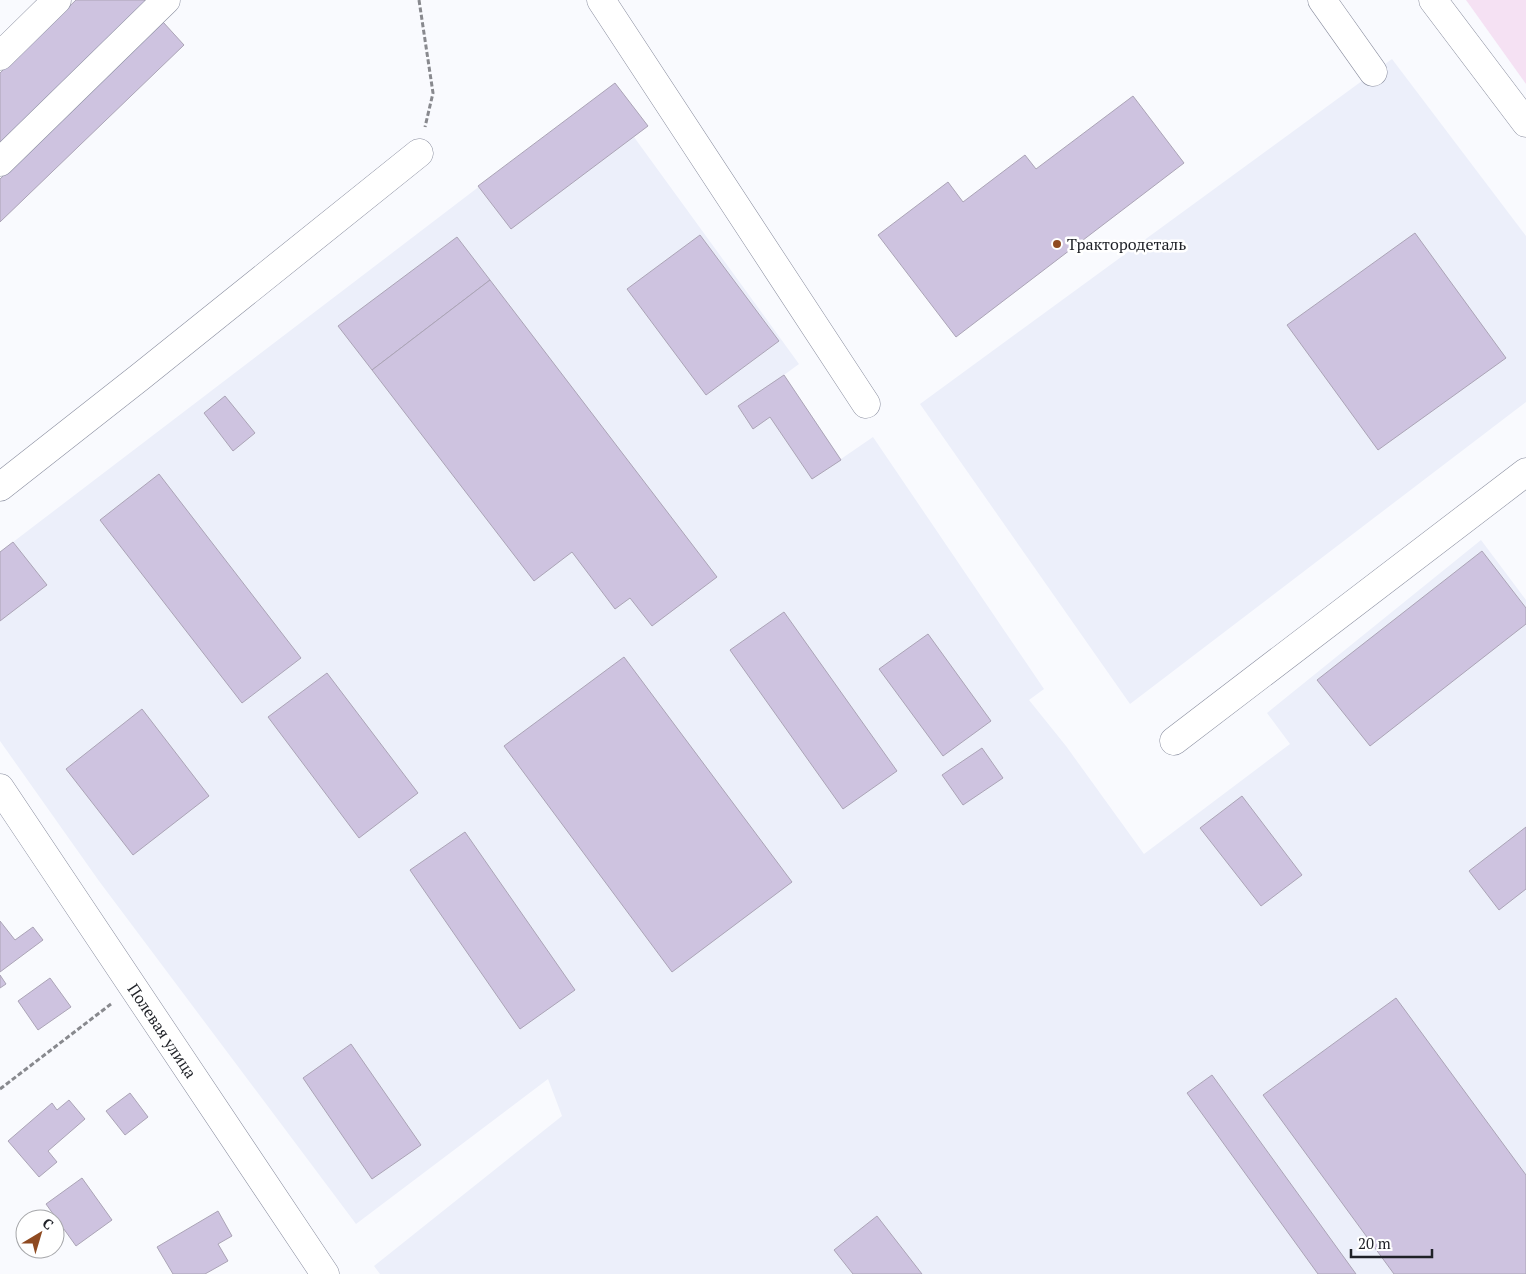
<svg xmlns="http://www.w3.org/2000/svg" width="1526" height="1274" viewBox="0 0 1526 1274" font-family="'PT Serif',serif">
<rect width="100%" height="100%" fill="#f9fafe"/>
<g fill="#eceffa">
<path d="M1392,59L1526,236V402L1130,704L920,404Z"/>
<path d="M615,83L648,126L634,137L799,364L784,375L841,459L873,437L1044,689L1029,700L1066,746L1144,854L1290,744L1267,713L1481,540L1526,600V1274H380L374,1266L562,1116L548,1079L356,1224L99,881L0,741V552Z"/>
</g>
<path fill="#f5e1f3" d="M1466,0H1526V84Z"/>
<g fill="#cec3e0" stroke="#aba4b6">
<path d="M76,0H144L148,5L0,147V73Z"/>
<path d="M163,22L184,45L0,222V179Z"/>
<path d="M615,83L648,126L511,229L478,186Z"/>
<path d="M1133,96L1184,163L956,337L878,235L948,182L963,202L1025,155L1036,169Z"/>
<path d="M1415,233L1506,358L1378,450L1287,325Z"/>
<path d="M700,235L779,341L706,395L627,289Z"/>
<path d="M457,237L490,280L372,370L338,326Z"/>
<path d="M490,280L717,577L652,626L630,598L615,609L572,552L534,581L372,370Z"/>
<path d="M784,375L841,460L812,479L770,417L753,429L738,406Z"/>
<path d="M225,396L255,433L233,451L204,413Z"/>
<path d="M159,474L301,658L242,703L100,520Z"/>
<path d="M13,542L47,585L0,621V552Z"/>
<path d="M1482,551L1526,608V624L1370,746L1317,680Z"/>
<path d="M784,612L897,771L843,809L730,650Z"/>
<path d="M928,634L991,721L943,756L879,669Z"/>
<path d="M624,657L792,882L672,972L504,746Z"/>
<path d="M327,673L418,793L359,838L268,717Z"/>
<path d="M142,709L209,796L133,855L66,769Z"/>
<path d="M982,748L1003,778L963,805L942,775Z"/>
<path d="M1242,796L1302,875L1261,906L1200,828Z"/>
<path d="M1526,827V889L1499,910L1469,871Z"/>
<path d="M465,832L575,990L520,1029L410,870Z"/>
<path d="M0,921L15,940L33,927L43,940L0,972Z"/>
<path d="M0,975L6,984L0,988Z"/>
<path d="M50,978L71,1007L38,1030L18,1001Z"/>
<path d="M1396,998L1526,1175V1274H1394L1263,1095Z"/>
<path d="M351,1044L421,1145L372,1179L303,1078Z"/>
<path d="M1212,1075L1356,1274H1318L1187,1093Z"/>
<path d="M130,1093L148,1117L125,1135L106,1111Z"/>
<path d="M69,1100L85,1119L48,1151L57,1162L39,1177L8,1141L52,1103L57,1110Z"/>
<path d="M82,1178L112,1220L76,1246L46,1204Z"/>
<path d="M218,1211L232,1236L218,1244L228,1261L205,1274H173L157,1247Z"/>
<path d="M877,1216L922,1274H853L834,1250Z"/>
</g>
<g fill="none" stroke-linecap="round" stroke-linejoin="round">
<g stroke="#8a8e9f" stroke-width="29">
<g id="minor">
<path d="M601,0L866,404"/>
<path d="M1322,0L1373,72"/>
<path d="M1433,0L1526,123"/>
<path d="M0,56L57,0"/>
<path d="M0,162L166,0"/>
<path d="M0,487L140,377L419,153"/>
<path d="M1174,741L1526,472"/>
<path id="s1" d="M0,788L325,1274"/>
</g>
</g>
<g stroke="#88898e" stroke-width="3" stroke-dasharray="5 2.5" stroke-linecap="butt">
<path d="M419,0L433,93L425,127"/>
<path d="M0,1089L111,1004"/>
</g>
<use href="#minor" stroke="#fff" stroke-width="28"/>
</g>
<circle fill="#8f4a21" stroke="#fff" stroke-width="2" cx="1057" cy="244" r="5"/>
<g text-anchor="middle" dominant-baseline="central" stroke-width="5" stroke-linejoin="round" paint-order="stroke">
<g font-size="16" fill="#1f2127" stroke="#fff" text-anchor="start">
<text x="1067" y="244">Трактородеталь</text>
</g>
<g font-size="16" fill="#1f2127" stroke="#fff">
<text stroke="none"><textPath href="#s1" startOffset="292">Полевая улица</textPath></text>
</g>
</g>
<g transform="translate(40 1234) rotate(38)"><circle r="24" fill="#ffffff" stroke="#a5a6a9"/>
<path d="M0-4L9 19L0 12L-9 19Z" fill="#8f4a21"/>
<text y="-8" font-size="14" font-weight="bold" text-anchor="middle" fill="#1f2127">С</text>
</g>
<path d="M1351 1249v8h81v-8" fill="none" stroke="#1f2127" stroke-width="2.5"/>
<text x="1358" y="1249" font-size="15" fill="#1f2127" stroke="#ffffff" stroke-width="4" paint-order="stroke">20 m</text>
</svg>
